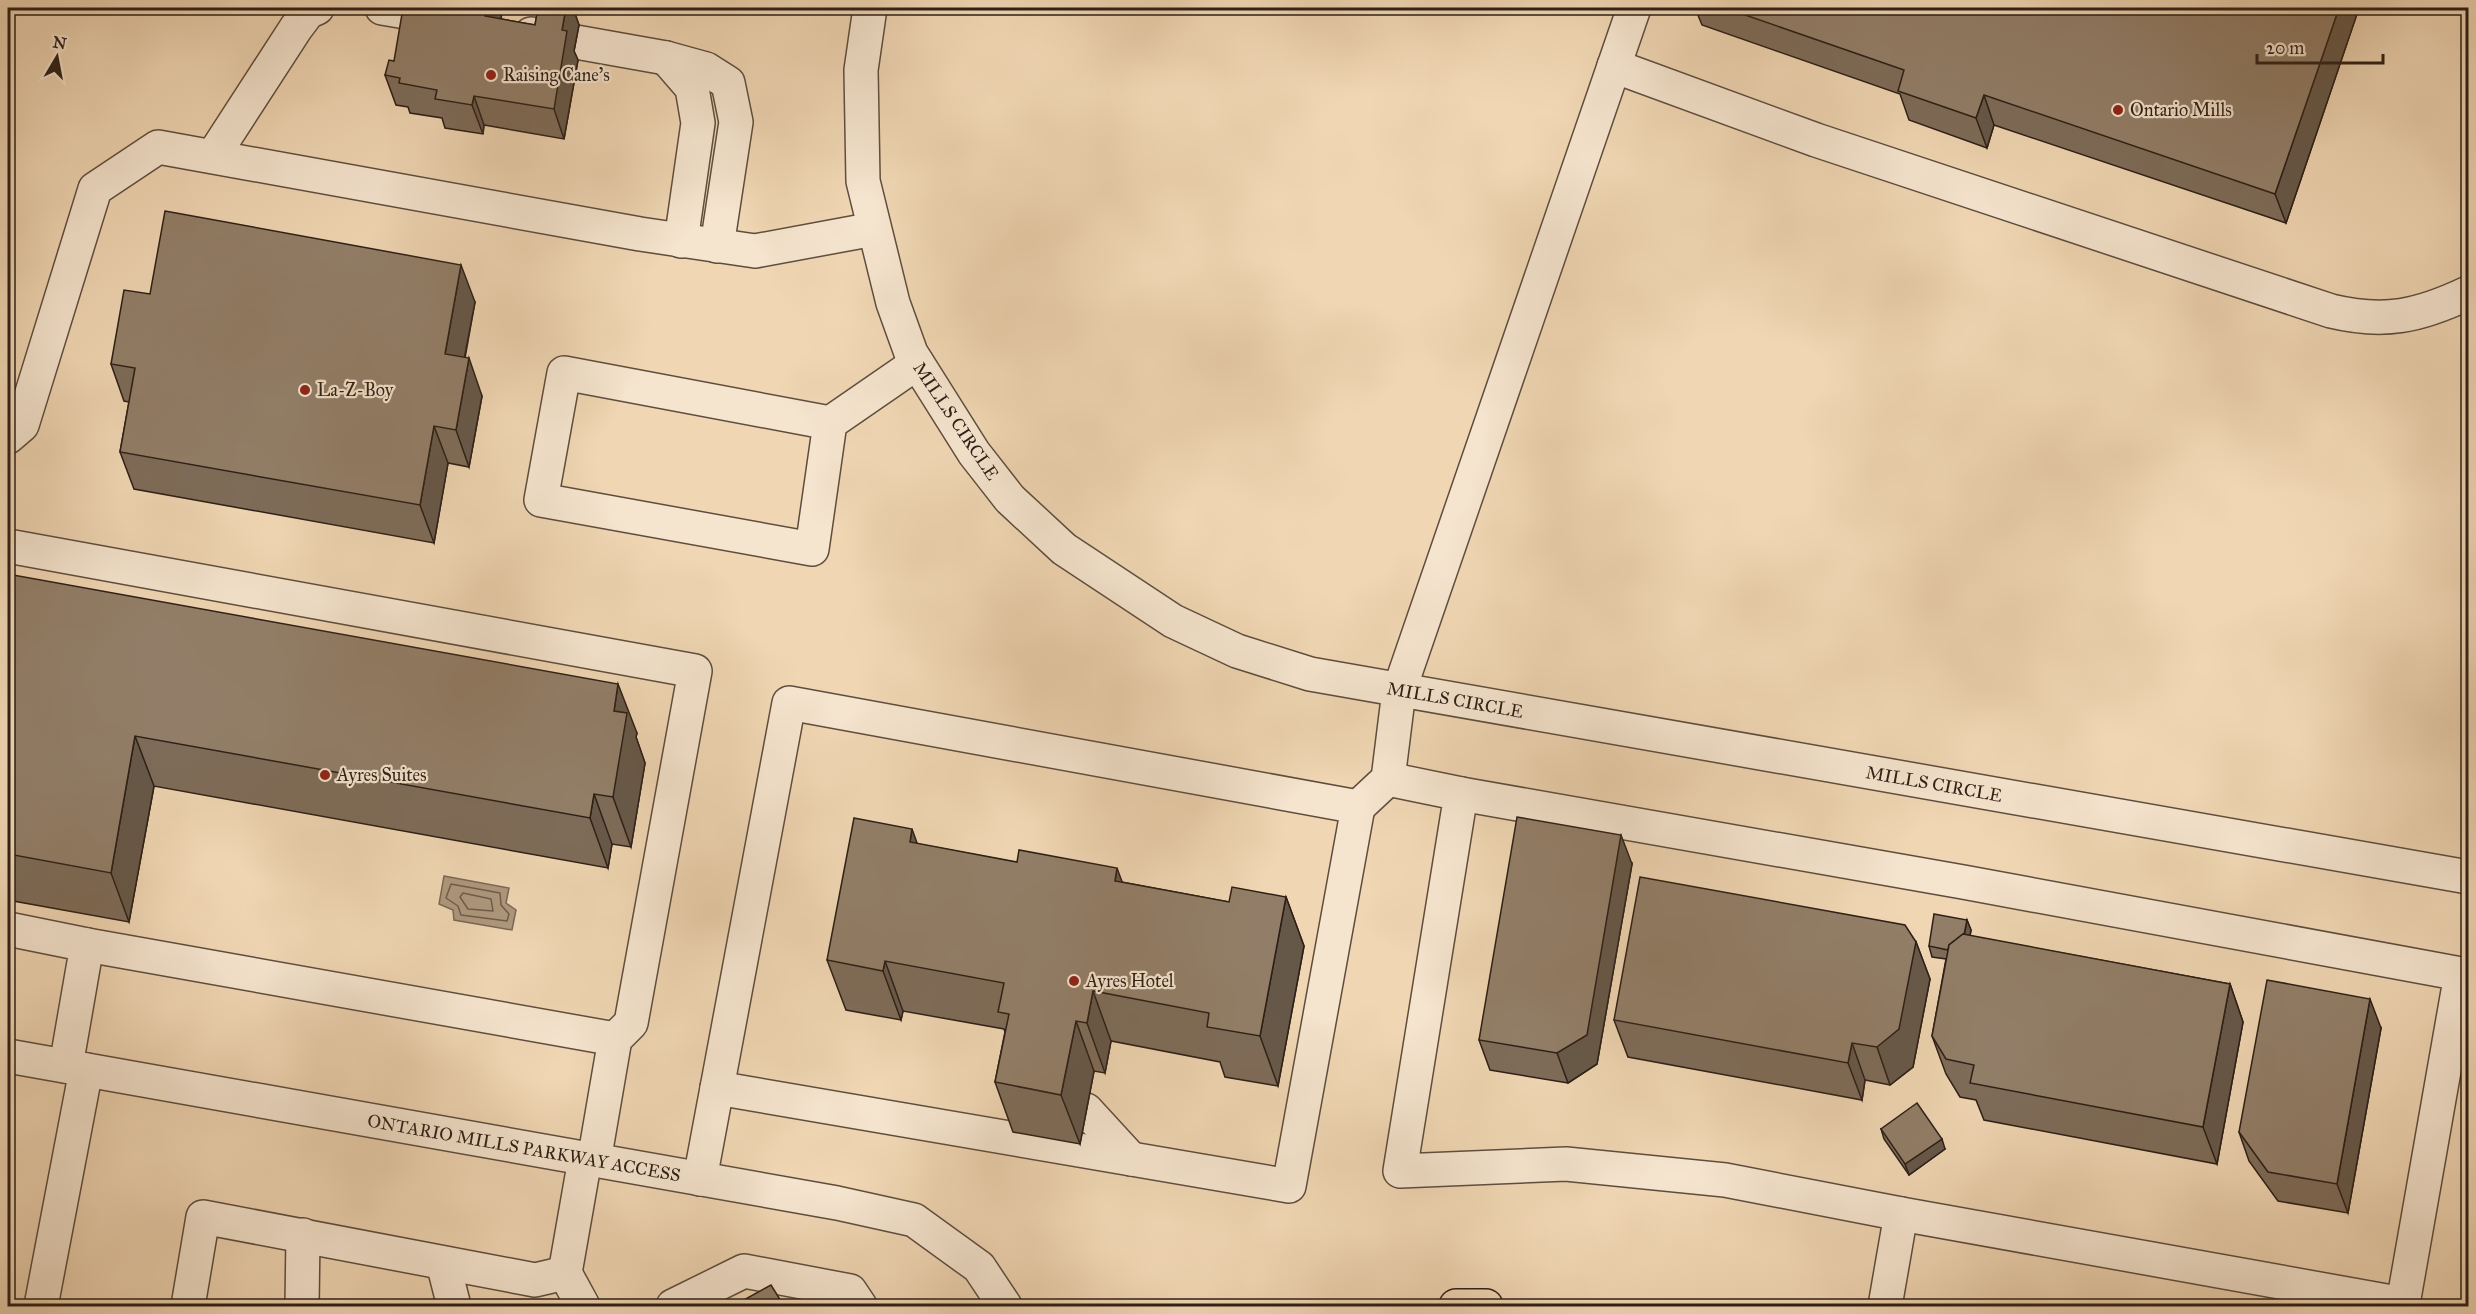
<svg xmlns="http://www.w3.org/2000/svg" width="2476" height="1314" viewBox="0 0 2476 1314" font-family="'IM FELL Great Primer',serif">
<rect width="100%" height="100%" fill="#f0d6b3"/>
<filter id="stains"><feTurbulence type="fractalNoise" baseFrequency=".00333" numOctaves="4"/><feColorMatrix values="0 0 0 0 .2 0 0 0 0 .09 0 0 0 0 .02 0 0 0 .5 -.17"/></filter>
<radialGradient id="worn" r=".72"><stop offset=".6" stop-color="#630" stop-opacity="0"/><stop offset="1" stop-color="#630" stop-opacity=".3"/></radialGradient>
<path fill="#ae987e" stroke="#7a6855" stroke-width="1.5" d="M444,876L509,888L506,903L516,910L512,930L454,920L453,910L439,904Z"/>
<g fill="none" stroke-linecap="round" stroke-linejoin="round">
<g stroke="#6e5c4a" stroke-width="1.5">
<path d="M451,884L500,893L501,905L509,914L507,921L461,915L458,906L446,898Z"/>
<path d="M463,893L491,899L493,911L468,909L460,897Z"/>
</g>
<g stroke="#5e4d3e" stroke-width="36">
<g id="minor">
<path d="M382,8L447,19"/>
<path d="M870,8L861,70L863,181L893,303L911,353L974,453L1010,499L1064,549L1173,621L1237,651L1310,674L2468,877"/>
<path d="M531,34L666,58L706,69L728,83L736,122L717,246"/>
<path d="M666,58L692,88L698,123L681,241"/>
<path d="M1614,66L1816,140L2331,311C2385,324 2419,316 2468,293"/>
<path d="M213,156L296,28L308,12L317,8"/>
<path d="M830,423L812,549L541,500L564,373L830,423L917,363"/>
<path d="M8,437L22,425L95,189L158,147L640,234L755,251L874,229"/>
<path d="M8,546L695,671L631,1023L615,1039L594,1161"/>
<path d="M1388,779L1461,794L1400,1171L1566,1164L1725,1180L1901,1214L1885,1306"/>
<path d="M1461,794L1963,882L2461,974L2403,1304L1901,1214"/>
<path d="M8,929L87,945L66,1066"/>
<path d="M87,945L615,1039"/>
<path d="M8,1056L837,1203L914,1220L979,1267L1005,1306"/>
<path d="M717,1088L1289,1186L1358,807"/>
<path d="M1086,1110L1131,1159"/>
<path d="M700,1179L789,703L1358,807L1388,779L1399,691L1634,8"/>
<path d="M443,1263L454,1306"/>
<path d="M565,1273L583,1306"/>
<path d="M41,1306L86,1070"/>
<path d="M188,1306L203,1217L535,1280L565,1273L585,1159"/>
<path d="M302,1306L303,1235"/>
<path d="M673,1306L744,1271L850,1291L860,1306"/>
</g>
</g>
<g stroke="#2d1f17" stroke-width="36">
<path id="major" d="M1456,1306H1486"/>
</g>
<use href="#minor" stroke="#f5e4ce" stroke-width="33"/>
<use href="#major" stroke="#f0d6b3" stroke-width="33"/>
</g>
<g fill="#7e6c59" stroke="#2d1f17" stroke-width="1.5">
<path d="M538,8H573L579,25L574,51L578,60L564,139L484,125L483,134L445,128L442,118L410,113L408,107L396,105L385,75L394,61L451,11L502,12L501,19L535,25Z"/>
<path d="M1695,8H2359L2286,223L1994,125L1987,148L1909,120L1900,94L1702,25Z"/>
<path d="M150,294L475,302L465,358L482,396L469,467L448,463L434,543L134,489L120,452L129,402L124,401L111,364Z"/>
<path d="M8,604L637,733L636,737L645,763L631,847L612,844L608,868L154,786L129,922L8,900Z"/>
<path d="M918,844L1229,902L1286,897L1304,946L1278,1086L1225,1077L1220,1062L1111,1041L1105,1073L1094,1071L1080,1144L1013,1132L995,1082L1005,1032L1004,1029L903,1011L901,1020L846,1010L827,960Z"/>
<path d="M1632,864L1597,1064L1568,1083L1490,1070L1479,1040Z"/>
<path d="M1967,920L1971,930L1970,936L2230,984L2243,1022L2217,1164L1984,1120L1976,1100L1960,1097L1946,1074L1932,1036L1946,959L1932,957L1929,946Z"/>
<path d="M1916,942L1930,979L1913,1067L1890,1085L1865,1080L1862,1100L1628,1057L1614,1020Z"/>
<path d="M2381,1028L2348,1213L2278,1201L2249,1161L2239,1132Z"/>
<path d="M1881,1129L1945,1149L1909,1175L1884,1139Z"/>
</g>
<g fill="#665849" stroke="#2d1f17" stroke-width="1.5">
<path d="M487,8H500L502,12L496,46L485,16Z"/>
<path d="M566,8H573L579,25L574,51L578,60L564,139L554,109L562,30Z"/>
<path d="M2339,8H2359L2286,223L2275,194Z"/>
<path d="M1984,95L1994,125L1987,148L1976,118Z"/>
<path d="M474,96L484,125L483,134L472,105Z"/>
<path d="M461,265L475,302L458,391L445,354Z"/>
<path d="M469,358L482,396L469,467L456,430Z"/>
<path d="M434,426L448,463L434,543L420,505Z"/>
<path d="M618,684L637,733L636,737L645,763L631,847L613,797L614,711Z"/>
<path d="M135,736L154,786L129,922L111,873Z"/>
<path d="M594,794L612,844L608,868L590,818Z"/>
<path d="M912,829L930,879L910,842Z"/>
<path d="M1621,835L1632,864L1597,1064L1568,1083L1557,1053Z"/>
<path d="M1117,868L1135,917L1115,881Z"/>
<path d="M1286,897L1304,946L1278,1086L1260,1036Z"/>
<path d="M1967,920L1971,930L1965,963L1961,952Z"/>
<path d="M1916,942L1930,979L1913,1067L1890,1085L1877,1047Z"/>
<path d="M885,961L903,1011L901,1020L883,971Z"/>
<path d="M2230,984L2243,1022L2217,1164L2203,1127Z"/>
<path d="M1093,991L1111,1041L1105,1073L1087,1023Z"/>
<path d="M2370,999L2381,1028L2348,1213L2337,1184Z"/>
<path d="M1076,1021L1094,1071L1080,1144L1061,1095Z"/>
<path d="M1852,1043L1865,1080L1862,1100L1848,1063Z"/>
<path d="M1942,1139L1945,1149L1909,1175L1905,1164Z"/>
</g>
<g fill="#927e68" stroke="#2d1f17" stroke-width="1.5">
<path d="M403,8H430L451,11V8H487L485,16L535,25L538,8H566L562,30L567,31L554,109L474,96L472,105L435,99L437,90L399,83L400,78L385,75L389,60L394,61Z"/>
<path d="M1725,8H2339L2275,194L1984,95L1976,118L1898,91L1904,70Z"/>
<path d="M165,211L461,265L445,354L469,358L456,430L434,426L420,505L120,452L135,368L111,364L124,290L150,294Z"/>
<path d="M13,575L618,684L614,711L627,713L613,797L594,794L590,818L135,736L111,873L8,854V604Z"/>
<path d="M1517,817L1621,835L1587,1035L1557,1053L1479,1040Z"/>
<path d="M854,818L912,829L910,842L1017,862L1019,850L1117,868L1115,881L1229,902L1232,887L1286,897L1260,1036L1207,1027L1209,1013L1093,991L1087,1023L1076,1021L1061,1095L995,1082L1009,1014L998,1012L1004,983L885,961L883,971L827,960Z"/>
<path d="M1640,877L1905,925L1916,942L1899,1029L1877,1047L1852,1043L1848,1063L1614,1020Z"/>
<path d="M1934,914L1967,920L1964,935L1963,934L1949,945L1948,950L1929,946Z"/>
<path d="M1963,934L2230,984L2203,1127L1970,1083L1974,1065L1946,1059L1932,1036L1949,945Z"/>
<path d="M2267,980L2370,999L2337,1184L2268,1172L2239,1132Z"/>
<path d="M1917,1103L1942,1139L1905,1164L1881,1129Z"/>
<path d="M771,1285L784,1306H733Z"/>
</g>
<g fill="#8f2418" stroke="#f5e4ce" stroke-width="2">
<circle cx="491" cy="75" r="6"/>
<circle cx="2118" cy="110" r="6"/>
<circle cx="305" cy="390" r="6"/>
<circle cx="325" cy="775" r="6"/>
<circle cx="1074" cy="981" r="6"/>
</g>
<g text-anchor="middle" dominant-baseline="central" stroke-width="4.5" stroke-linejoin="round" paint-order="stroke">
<g font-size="18" fill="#2d1f17" stroke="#f5e4ce" text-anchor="start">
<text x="503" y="75">Raising Cane's</text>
<text x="2130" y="110">Ontario Mills</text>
<text x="317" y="390">La-Z-Boy</text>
<text x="337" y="775">Ayres Suites</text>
<text x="1086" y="981">Ayres Hotel</text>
</g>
<g font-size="18" fill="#2d1f17" stroke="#f5e4ce">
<text transform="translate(956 421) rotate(56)">MILLS CIRCLE</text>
<text transform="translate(1455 700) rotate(10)">MILLS CIRCLE</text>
<text transform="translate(1934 784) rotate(10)">MILLS CIRCLE</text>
<text transform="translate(524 1148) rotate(10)">ONTARIO MILLS PARKWAY ACCESS</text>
</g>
</g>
<rect width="2476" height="1314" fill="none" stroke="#f0d6b3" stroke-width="30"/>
<rect x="9" y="9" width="2458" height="1296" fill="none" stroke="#2d1f17" stroke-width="3"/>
<rect x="15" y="15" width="2446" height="1284" fill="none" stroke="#2d1f17" stroke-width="1.5"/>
<g transform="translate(57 57) rotate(10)" stroke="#f5e4ce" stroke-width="4.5" paint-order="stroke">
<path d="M0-4.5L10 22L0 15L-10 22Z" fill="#2d1f17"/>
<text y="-9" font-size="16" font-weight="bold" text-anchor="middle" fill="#2d1f17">N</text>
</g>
<path d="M2257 54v9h126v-9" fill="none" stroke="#2d1f17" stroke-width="3"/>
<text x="2266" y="54" font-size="18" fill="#2d1f17" stroke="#f5e4ce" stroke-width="4.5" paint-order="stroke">20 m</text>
<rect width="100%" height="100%" filter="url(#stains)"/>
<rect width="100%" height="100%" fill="url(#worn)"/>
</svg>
